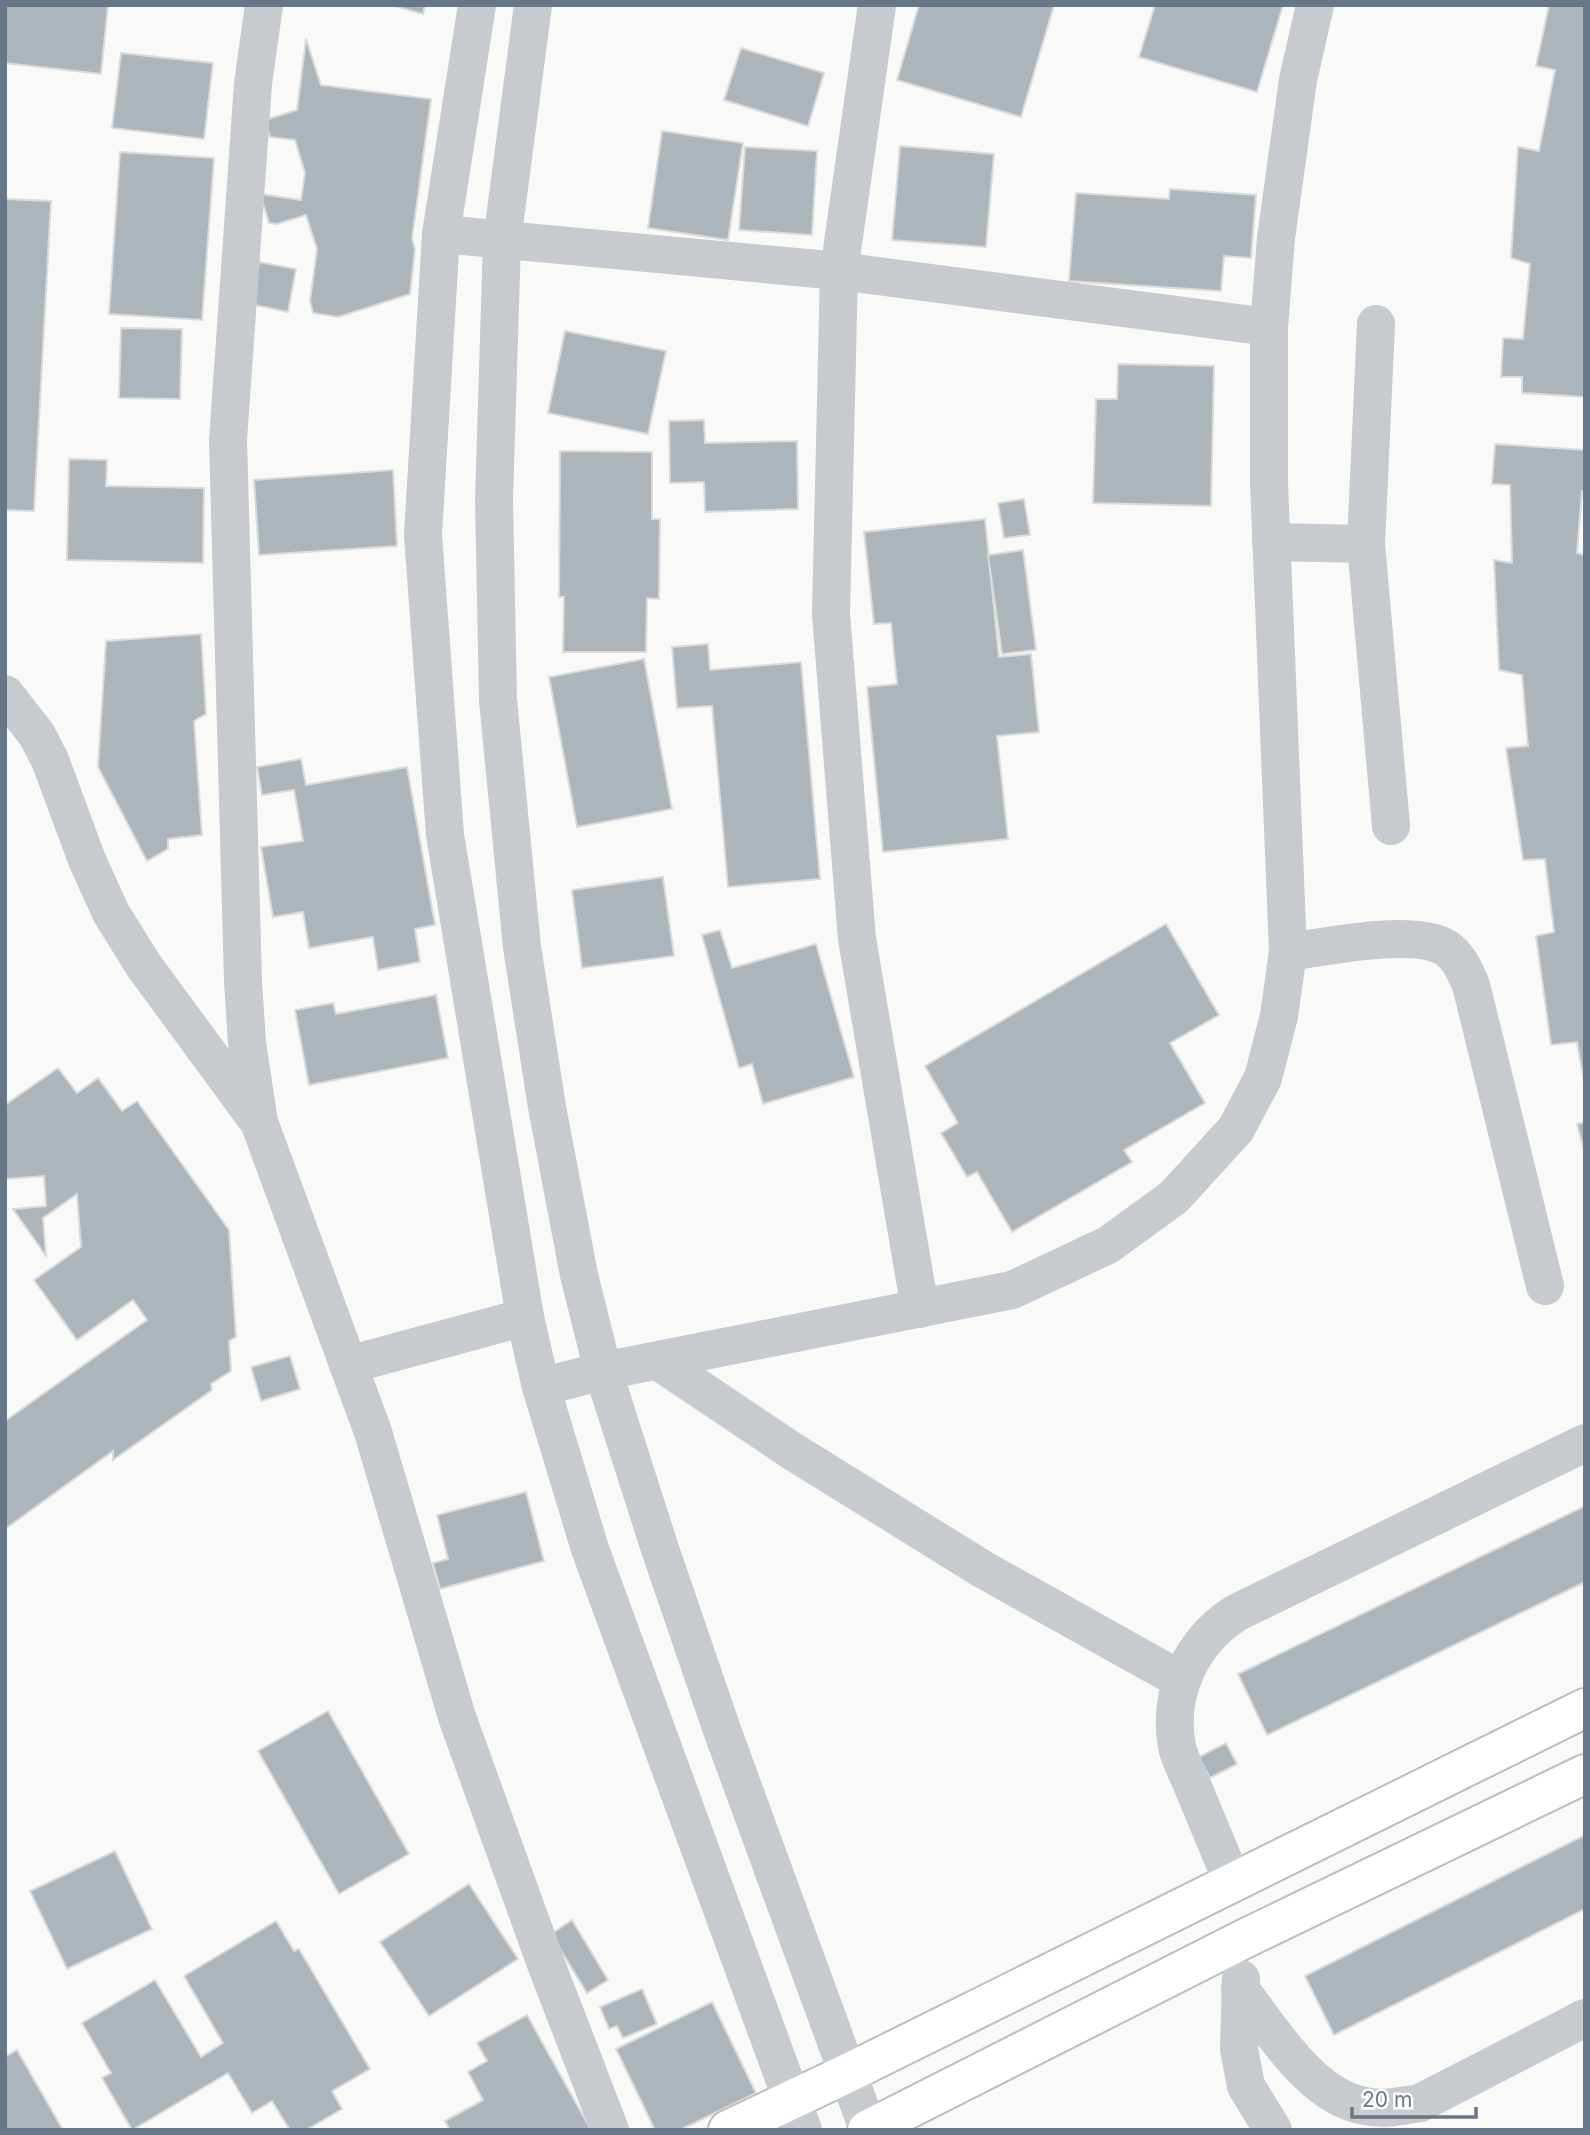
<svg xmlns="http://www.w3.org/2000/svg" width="1590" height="2135" viewBox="0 0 1590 2135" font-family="Inter,sans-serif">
<rect width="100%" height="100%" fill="#f9f9f7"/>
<g fill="#adb5bc" stroke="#dbdbd9" stroke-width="2">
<path d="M5,5H108L101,74L5,63Z"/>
<path d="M391,5H425L423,14Z"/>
<path d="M919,5H1054L1021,117L897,80Z"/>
<path d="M1155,5H1283L1257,92L1139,57Z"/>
<path d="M1549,5H1585V397L1522,393V377H1501L1503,338L1523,339L1530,264L1511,258L1518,147L1539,151L1555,70L1536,66Z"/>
<path d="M306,39L321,85L431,99L412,239L415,249L410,294L338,317L313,313L310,301L317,249L306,215L277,224L269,223L260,194L301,200L305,173L295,140L270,137L265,120L297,110Z"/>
<path d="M741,48L824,73L808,126L724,100Z"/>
<path d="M121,53L213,63L204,139L112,128Z"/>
<path d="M662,131L743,143L728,240L648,228Z"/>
<path d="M900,146L994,154L986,247L892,240Z"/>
<path d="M745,147L817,151L812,235L739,230Z"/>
<path d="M120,152L214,158L202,320L109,314Z"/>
<path d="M1170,189L1256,195L1251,258L1224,256L1221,291L1069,281L1076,193L1169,199Z"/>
<path d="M5,199L51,201L34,511L5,510Z"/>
<path d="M259,262L296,269L288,312L251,304Z"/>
<path d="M121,328L182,329L180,399L119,398Z"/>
<path d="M565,331L666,351L648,434L548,413Z"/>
<path d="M1118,364L1214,366L1211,506L1093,503L1096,399H1117Z"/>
<path d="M704,420L705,443L797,441L798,509L705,512L704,482L670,483L669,421Z"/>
<path d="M1495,444L1585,450V491H1582L1577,553L1585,555V1088L1577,1042L1551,1045L1536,936L1554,932L1545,859L1523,860L1506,748L1528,746L1522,675L1499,670L1494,560L1512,563L1510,485L1492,484Z"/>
<path d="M560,451L652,452V519H660L659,599L647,598L646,652H563L564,597H559Z"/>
<path d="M69,459L107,460L106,486L204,488L203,563L67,560Z"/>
<path d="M393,470L397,546L259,555L254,480Z"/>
<path d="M1024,499L1030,535L1004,538L998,503Z"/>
<path d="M985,519L999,657L1031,654L1039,732L997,736L1008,839L883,852L867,687L897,684L891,623L874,624L864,532Z"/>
<path d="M1023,550L1036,650L1002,654L988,555Z"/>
<path d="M201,634L206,714L194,721L202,835L168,839V849L147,861L98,767L106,641Z"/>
<path d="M708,644L710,670L801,662L820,879L728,887L712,706L677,708L672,647Z"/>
<path d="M644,659L672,809L577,827L549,677Z"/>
<path d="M301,759L306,785L407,767L435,925L415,929L420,962L378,970L373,937L309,948L303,912L273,917L261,847L303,841L294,790L262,795L257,767Z"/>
<path d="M663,877L674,956L582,968L572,890Z"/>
<path d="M1166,924L1219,1015L1170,1043L1205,1103L1124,1150L1132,1162L1012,1232L977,1172L967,1177L941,1133L958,1123L925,1066Z"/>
<path d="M720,930L732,968L816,944L854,1077L763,1104L752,1064L739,1068L702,935Z"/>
<path d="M436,995L448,1058L309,1085L295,1010L333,1003L336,1014Z"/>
<path d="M58,1068L77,1093L98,1078L122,1111L137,1101L229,1230L236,1337L229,1341L231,1371L211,1384L212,1390L113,1460V1451L5,1529V1421L147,1320L133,1300L77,1340L34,1280L81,1247L77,1194L43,1218L46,1256L13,1209L46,1206L44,1176L5,1179V1105Z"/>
<path d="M1585,1122V1154L1577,1124Z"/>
<path d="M290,1356L300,1389L261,1401L251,1367Z"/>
<path d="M526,1492L544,1561L440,1589L433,1563L448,1559L437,1515Z"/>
<path d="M1585,1506V1582L1267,1735L1238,1674Z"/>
<path d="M328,1711L409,1854L339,1894L258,1751Z"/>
<path d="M1226,1743L1237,1764L1210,1778L1199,1757Z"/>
<path d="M1585,1835V1909L1334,2035L1305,1976Z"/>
<path d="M115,1851L152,1929L67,1969L30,1891Z"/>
<path d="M469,1884L518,1959L429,2016L380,1942Z"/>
<path d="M572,1920L608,1980L587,1993L551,1934Z"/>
<path d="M276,1921L294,1951L299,1949L370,2069L332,2091L342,2109L306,2130H290L272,2101L252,2113L228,2073L132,2130L102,2078L111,2073L82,2023L155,1980L201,2057L223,2043L184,1976Z"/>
<path d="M642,1989L657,2024L623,2038L617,2026L609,2029L600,2007Z"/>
<path d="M712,2002L756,2093L680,2130H655L616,2049Z"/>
<path d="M527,2015L591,2130H450L445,2121L483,2100L468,2072L487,2061L477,2043Z"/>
<path d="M17,2050L63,2130H5V2057Z"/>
</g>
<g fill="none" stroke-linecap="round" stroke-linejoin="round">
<g stroke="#babec2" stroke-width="42">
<g id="major">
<path d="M728,2130L848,2073L1585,1708"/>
<path d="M867,2130L1244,1939L1585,1774"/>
</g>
</g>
<g stroke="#c7cace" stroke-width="38">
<path d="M264,5L253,84L228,440L243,981L247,1043L259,1122L373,1432L457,1717L546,1964L610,2130"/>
<path d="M477,5L441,234L423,535L445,835L525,1317L541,1387L590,1549L803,2130"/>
<path d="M533,5L502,241L494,499L498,700L522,947L547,1107L579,1275L603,1371L660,1549L722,1730L868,2129"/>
<path d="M877,5L839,271L831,614L857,939L920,1309"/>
<path d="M441,234L839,271L1269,327"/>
<path d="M1271,542L1366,544L1376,324"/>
<path d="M1366,544L1391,826"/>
<path d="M5,694L37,735L50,760L87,860L111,913L144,966L255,1117"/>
<path d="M1288,952C1326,947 1414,928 1446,948C1459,956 1465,972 1471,985L1545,1286"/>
<path d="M658,1361L792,1451L984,1570L1181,1680"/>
<path d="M348,1365L525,1317"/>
<path d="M541,1387L603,1371L1012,1290L1108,1245L1174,1197L1236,1129L1263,1078L1279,1016L1288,952L1269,482V327L1276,238L1298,80L1315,5"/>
<path d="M1232,1881C1219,1850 1206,1818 1193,1787C1188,1774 1180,1760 1177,1747C1167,1693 1191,1642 1236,1613L1585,1443"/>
<path d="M1241,1979L1239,2049L1246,2086L1273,2130"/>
<path d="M1240,1989C1272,2030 1311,2097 1365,2106C1384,2110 1401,2106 1420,2103L1585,2018"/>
</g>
<use href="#major" stroke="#fff" stroke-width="38"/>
</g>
<rect width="1590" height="2135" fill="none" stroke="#677788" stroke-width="14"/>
<path d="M1352 2107v10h124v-10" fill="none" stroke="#677788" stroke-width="3.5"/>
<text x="1362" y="2107" font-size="21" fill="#677788" stroke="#ffffff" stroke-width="5" paint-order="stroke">20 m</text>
</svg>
